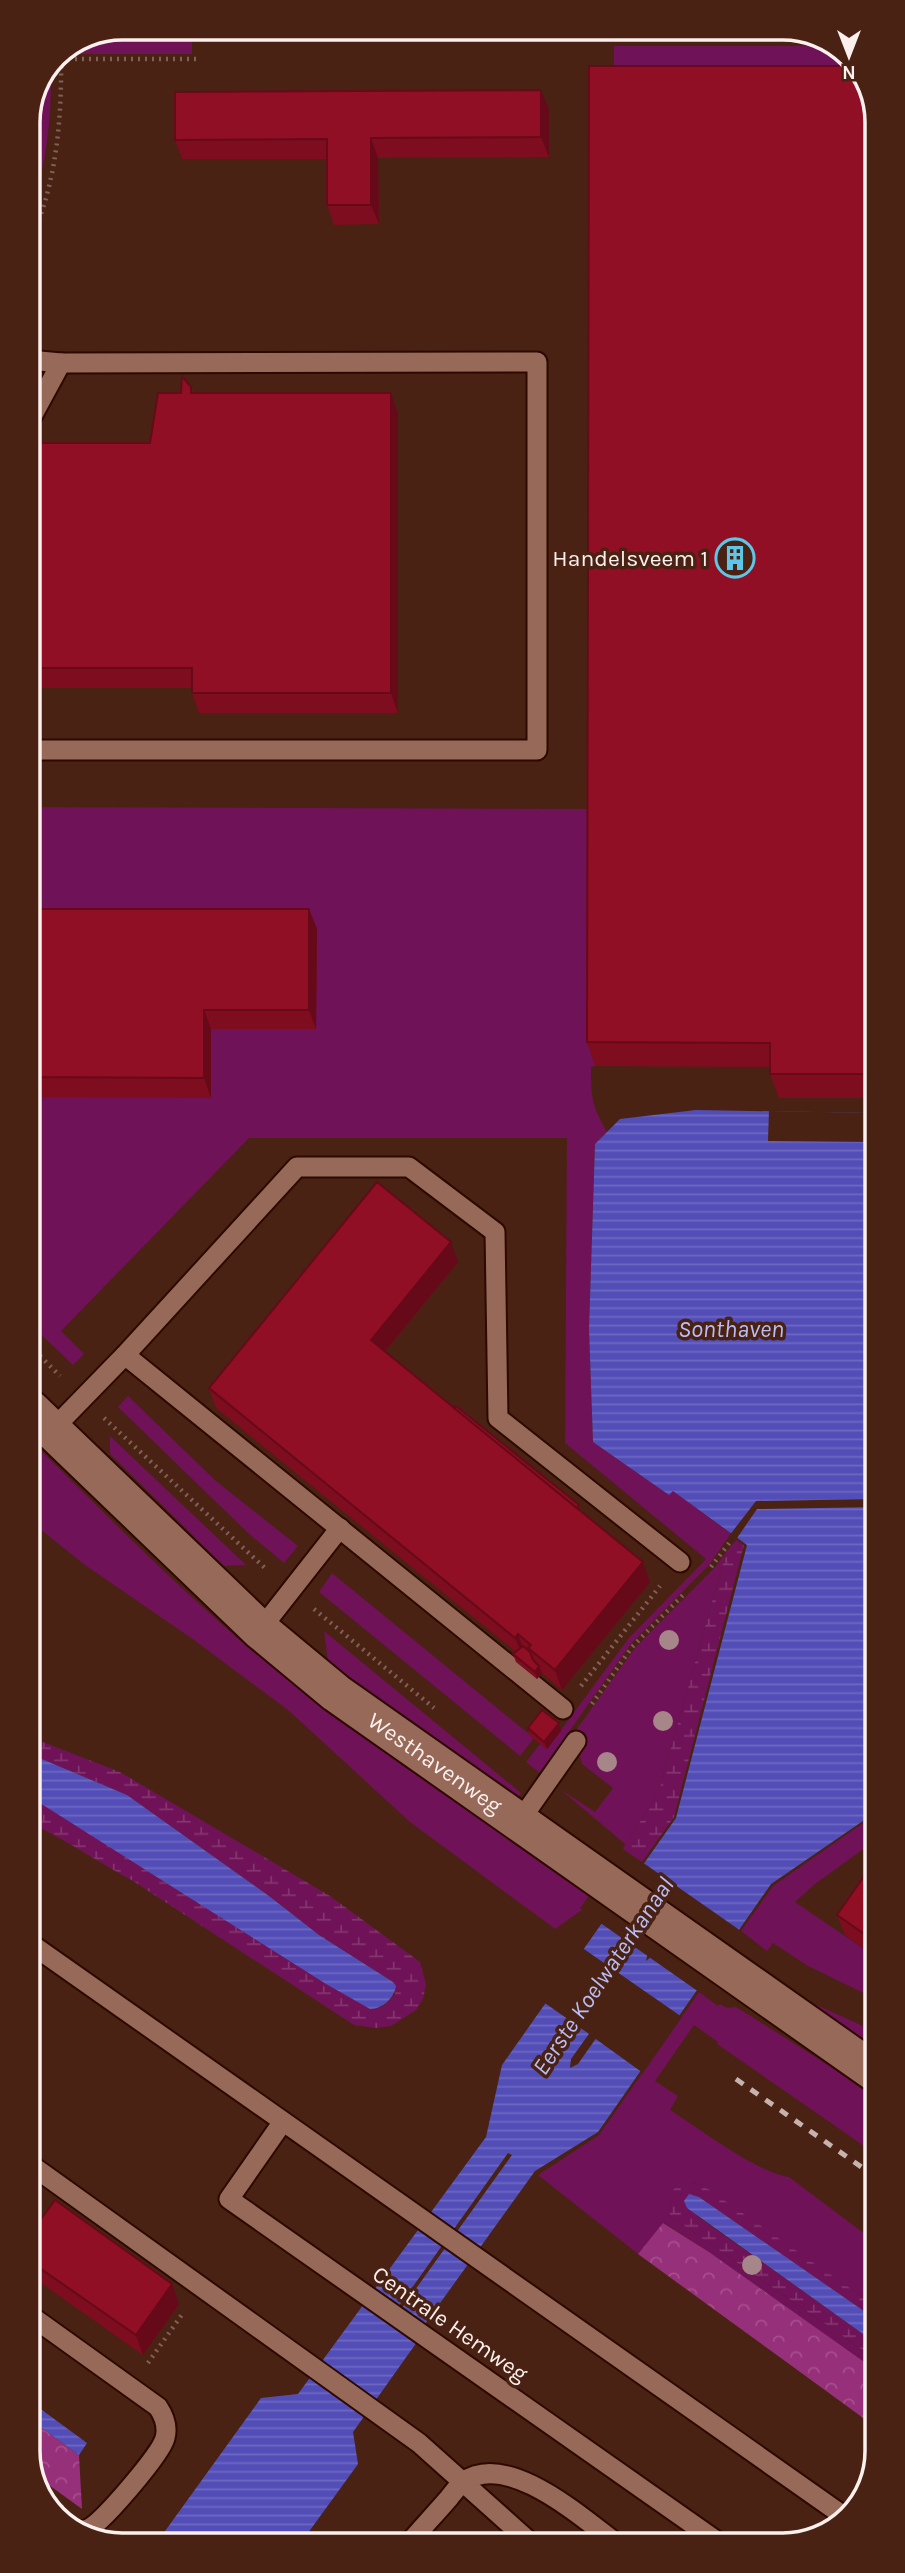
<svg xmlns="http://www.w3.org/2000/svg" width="905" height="2573" viewBox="0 0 905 2573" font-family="Karla,sans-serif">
<defs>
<pattern id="forest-crowns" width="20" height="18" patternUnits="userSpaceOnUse" patternTransform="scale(1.75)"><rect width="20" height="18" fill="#97307a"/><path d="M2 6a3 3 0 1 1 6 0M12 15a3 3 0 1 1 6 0" fill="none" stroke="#a64e8d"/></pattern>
<pattern id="wetland-marsh" width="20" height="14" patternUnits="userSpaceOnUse" patternTransform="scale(1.75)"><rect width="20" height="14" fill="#6f1257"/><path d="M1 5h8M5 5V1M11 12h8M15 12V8" fill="none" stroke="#84356f"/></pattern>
<pattern id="water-rules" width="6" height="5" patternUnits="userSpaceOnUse" patternTransform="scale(1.75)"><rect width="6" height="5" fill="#534eb7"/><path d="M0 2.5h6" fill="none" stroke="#6d68c1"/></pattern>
</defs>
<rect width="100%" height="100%" fill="#492214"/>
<g fill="#6f1257">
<path d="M108,34H192V54H77V47Z"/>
<path d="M614,46H836L840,48L869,90L598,66L614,65Z"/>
<path d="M51,66C52,118 46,170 28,220V117Z"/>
<path d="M29,807L596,809L595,1066L591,1067C591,1099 592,1105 607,1132L595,1144L589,1329L593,1442L669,1495L672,1490L730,1533V1535L710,1564L630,1645L540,1773L526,1762L540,1744L547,1749L628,1639L706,1559L565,1443L567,1138H249L61,1331L84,1354L73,1365L30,1324Z"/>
<path d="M128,1396L216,1481L298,1546L284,1563L248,1533L118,1407Z"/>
<path d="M110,1436L246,1565L224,1566L110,1454Z"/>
<path d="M30,1440C111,1519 190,1601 278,1672C378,1751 485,1822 589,1896L580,1908L582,1910L555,1929L543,1920L410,1822L288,1710L194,1640L85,1565L30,1521Z"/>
<path d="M726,1552L659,1791L623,1849L625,1844L560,1789L595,1812L613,1788L582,1764L580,1755L587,1744L574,1733L635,1648L716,1566Z"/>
<path d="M332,1573L534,1738L520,1756L319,1592Z"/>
<path d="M324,1631L521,1793L517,1799L342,1675L328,1662Z"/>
<path d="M876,1814V1840L815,1884L795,1902L876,1957V1999L808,1966L773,1943L767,1951L741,1931L773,1886Z"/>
<path d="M699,1992L718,2006L720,2004L727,2008L736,2007L876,2095L877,2155L717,2044L718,2042L694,2025L655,2081L678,2096L670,2110C702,2130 754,2171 789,2177L877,2243V2307L708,2190L693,2182H682C669,2193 668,2200 670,2216L877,2360V2371L709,2252L664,2223L638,2254L538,2175L599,2135Z"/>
<path d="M808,2001L876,2032V2049Z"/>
</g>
<g fill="url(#forest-crowns)">
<path d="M663,2223L709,2252L877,2371V2428L638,2254Z"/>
<path d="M31,2420L79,2455L82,2509L31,2472Z"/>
</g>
<g fill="url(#wetland-marsh)">
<path d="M736,1540L744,1545L674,1817L642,1862L623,1849L659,1791L726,1552Z"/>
<path d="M30,1737L120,1772L330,1896L420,1962L426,1984L423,1999L416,2010L391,2026L376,2028L354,2025L133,1881C98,1862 66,1840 30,1823V1796L326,1984L370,2009L382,2007L395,1994L393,1982L319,1935L269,1896L127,1795L30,1754Z"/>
<path d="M682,2182H692L708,2189L877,2307V2320L699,2197L689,2194L697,2216L877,2344V2360L670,2216C668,2201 668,2191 682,2182Z"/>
</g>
<g fill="url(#water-rules)" fill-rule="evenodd">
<path d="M696,1110L875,1113L876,1812L771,1884L598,2132L535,2171L415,2338L417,2342L353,2432L358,2464L300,2544L155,2545L261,2398L298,2394L486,2137L502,2065L676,1818L747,1545L673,1491L669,1495L593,1442L589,1329L595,1144L620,1119ZM686,1897L692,1901L652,1956L646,1961L648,1953ZM626,1982L632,1987L578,2064L570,2068L571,2059ZM508,2153L512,2155L392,2322L389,2320Z"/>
<path d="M30,1754L127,1795L269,1896L319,1935L393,1982L396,1986C394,1998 383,2009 370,2009L326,1984L32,1798L30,1796Z"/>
<path d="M689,2194L699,2197L877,2320V2344L687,2208L684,2201Z"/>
<path d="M31,2402L87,2443L79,2455L31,2420Z"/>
</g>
<g fill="#492214">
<path d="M769,1111L875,1113V1142L768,1141Z"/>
<path d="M876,1499V1507L757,1509L735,1541L729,1536L756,1501Z"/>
<path d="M642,1862L741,1931L699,1992L599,1922Z"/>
<path d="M581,1947L682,2017L643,2073L593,2037L628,1986L592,2036L542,2001Z"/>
</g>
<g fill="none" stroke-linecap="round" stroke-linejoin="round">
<g stroke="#2d0900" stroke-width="23">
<g id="service">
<path d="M29,360L61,363L537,362V750H29"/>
<path d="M29,422L61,363"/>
<path d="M125,1355L563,1709"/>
<path d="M52,1430L125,1355L297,1167H409L495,1232L498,1418L680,1562"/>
<path d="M260,1630L340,1528"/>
<path d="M519,1822L576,1741"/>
<path d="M31,1944L845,2517"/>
<path d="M282,2123L229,2199L718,2542"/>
<path d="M31,2165L419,2443L531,2543"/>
<path d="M31,2316L158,2407C164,2416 168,2427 165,2438C161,2454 105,2519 90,2528C87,2530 83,2530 80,2531"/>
<path d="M409,2543C422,2528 436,2513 449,2498C453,2493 458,2486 463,2482C507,2450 582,2518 616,2543"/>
</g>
</g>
<g stroke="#2d0900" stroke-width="42">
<g id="tertiary">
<path id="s1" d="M30,1409L260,1630L336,1693L876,2073"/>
</g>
</g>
<g stroke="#806157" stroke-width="4.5" stroke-dasharray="2 5" stroke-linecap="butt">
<path d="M61,59H196"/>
<path d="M28,246C57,186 62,118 61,53"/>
<path d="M30,1346L60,1376"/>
<path d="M104,1418L267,1570"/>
<path d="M711,1567L730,1542"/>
<path d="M314,1609L434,1708"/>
<path d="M581,1686L660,1586"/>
<path d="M592,1704L632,1647L685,1593"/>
<path d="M148,2363L183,2313"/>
<path d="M44,2494L63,2508"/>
</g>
<use href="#service" stroke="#966958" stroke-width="19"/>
<use href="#tertiary" stroke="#966958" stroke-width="38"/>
<path stroke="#c7b3ad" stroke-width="5" stroke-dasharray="9 9" stroke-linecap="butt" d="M736,2079L877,2178"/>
</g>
<g fill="#a78689">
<circle cx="669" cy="1640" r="10"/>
<circle cx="663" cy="1721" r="10"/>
<circle cx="607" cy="1762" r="10"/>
<circle cx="752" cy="2265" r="10"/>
</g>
<g fill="#7d0d1f">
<path d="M874,98L875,1098H779L770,1074V1067L595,1066L587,1042Z"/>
<path d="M549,109V157L378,158L379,224L334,225L327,205V159H182L175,140Z"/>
<path d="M191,387L194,393L398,413V713H199L192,693V688H29V443H150L181,393Z"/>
<path d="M29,909H309L317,929L316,1029H211V1098L29,1097Z"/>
<path d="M458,1262L385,1352L643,1562L650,1582L562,1690L542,1673L537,1679L516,1662L513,1654L516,1652L216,1408L209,1388Z"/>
<path d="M559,1723L561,1731L547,1749L530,1736L528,1728Z"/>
<path d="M876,1859V1957L845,1935L837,1915Z"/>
<path d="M31,2233L179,2304L143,2355L31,2276Z"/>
</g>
<g fill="#660a19">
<path d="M541,90L549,109V157L541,137Z"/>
<path d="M371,138L378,158L379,224L371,205Z"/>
<path d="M391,393L398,413V713L391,693Z"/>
<path d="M309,909L317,929L316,1029L309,1010Z"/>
<path d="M204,1010L211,1029V1098L204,1078Z"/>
<path d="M451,1242L458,1262L378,1360L371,1340Z"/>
<path d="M643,1562L650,1582L562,1690L555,1670Z"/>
<path d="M518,1634L525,1654L523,1657L515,1638Z"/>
<path d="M539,1666L542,1673L537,1679L535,1672Z"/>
<path d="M559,1723L561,1731L547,1749L544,1742Z"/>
<path d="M172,2284L179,2304L143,2355L136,2335Z"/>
</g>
<g fill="#910f24" stroke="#660a19" stroke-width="2">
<path d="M589,66H852L874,98L875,1074H770V1043L587,1042Z"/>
<path d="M541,90V137L371,138V205H327V139L175,140V92Z"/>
<path d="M182,376L191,387V393H391V693H192V668H29V443H150L158,393H181Z"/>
<path d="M29,909H309V1010H204V1078L29,1077Z"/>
<path d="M377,1182L451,1242L371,1340L643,1562L555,1670L528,1648L531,1645L518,1634L515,1638L209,1388Z"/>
<path d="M456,1406L579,1505L577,1508L454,1408Z"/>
<path d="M523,1646L530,1652L533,1660L539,1666L535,1672L513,1654Z"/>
<path d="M542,1710L559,1723L544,1742L528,1728Z"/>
<path d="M876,1859V1942L837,1915Z"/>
<path d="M55,2200L172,2284L136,2335L31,2262V2233Z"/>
</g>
<defs>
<g id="building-ring" transform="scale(2.0125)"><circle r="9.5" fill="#492214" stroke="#5cc7e8" stroke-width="1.5"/><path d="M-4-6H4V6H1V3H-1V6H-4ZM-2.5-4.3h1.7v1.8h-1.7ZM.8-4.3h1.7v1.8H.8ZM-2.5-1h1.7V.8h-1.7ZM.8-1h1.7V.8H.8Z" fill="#5cc7e8"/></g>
</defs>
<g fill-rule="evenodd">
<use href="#building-ring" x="735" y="558"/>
</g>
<g text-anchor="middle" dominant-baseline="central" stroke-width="7" stroke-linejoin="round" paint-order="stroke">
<g font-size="23" fill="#fbf0ed" stroke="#492214" text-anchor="end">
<text x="708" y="558">Handelsveem 1</text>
</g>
<g font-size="23" fill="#fbf0ed" stroke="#492214">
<text stroke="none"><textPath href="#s1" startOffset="539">Westhavenweg</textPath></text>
<text transform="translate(450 2324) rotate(35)">Centrale Hemweg</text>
</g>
<g font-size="24" font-style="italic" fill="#b9bdf4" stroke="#492214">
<text x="731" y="1329">Sonthaven</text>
<text transform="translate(603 1976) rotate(-56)">Eerste Koelwaterkanaal</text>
</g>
</g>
<path d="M0 0H905V2573H0ZM122 40H783A82 82 0 0 1 865 122V2451A82 82 0 0 1 783 2533H122A82 82 0 0 1 40 2451V122A82 82 0 0 1 122 40Z" fill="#492214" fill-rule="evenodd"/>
<path fill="none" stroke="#fbf0ed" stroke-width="3.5" d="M122 40H783A82 82 0 0 1 865 122V2451A82 82 0 0 1 783 2533H122A82 82 0 0 1 40 2451V122A82 82 0 0 1 122 40Z"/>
<g transform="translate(849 56) rotate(180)" stroke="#492214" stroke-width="5" paint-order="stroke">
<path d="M0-5L12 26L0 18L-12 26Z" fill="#fbf0ed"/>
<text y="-10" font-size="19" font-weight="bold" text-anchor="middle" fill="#fbf0ed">N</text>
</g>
</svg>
